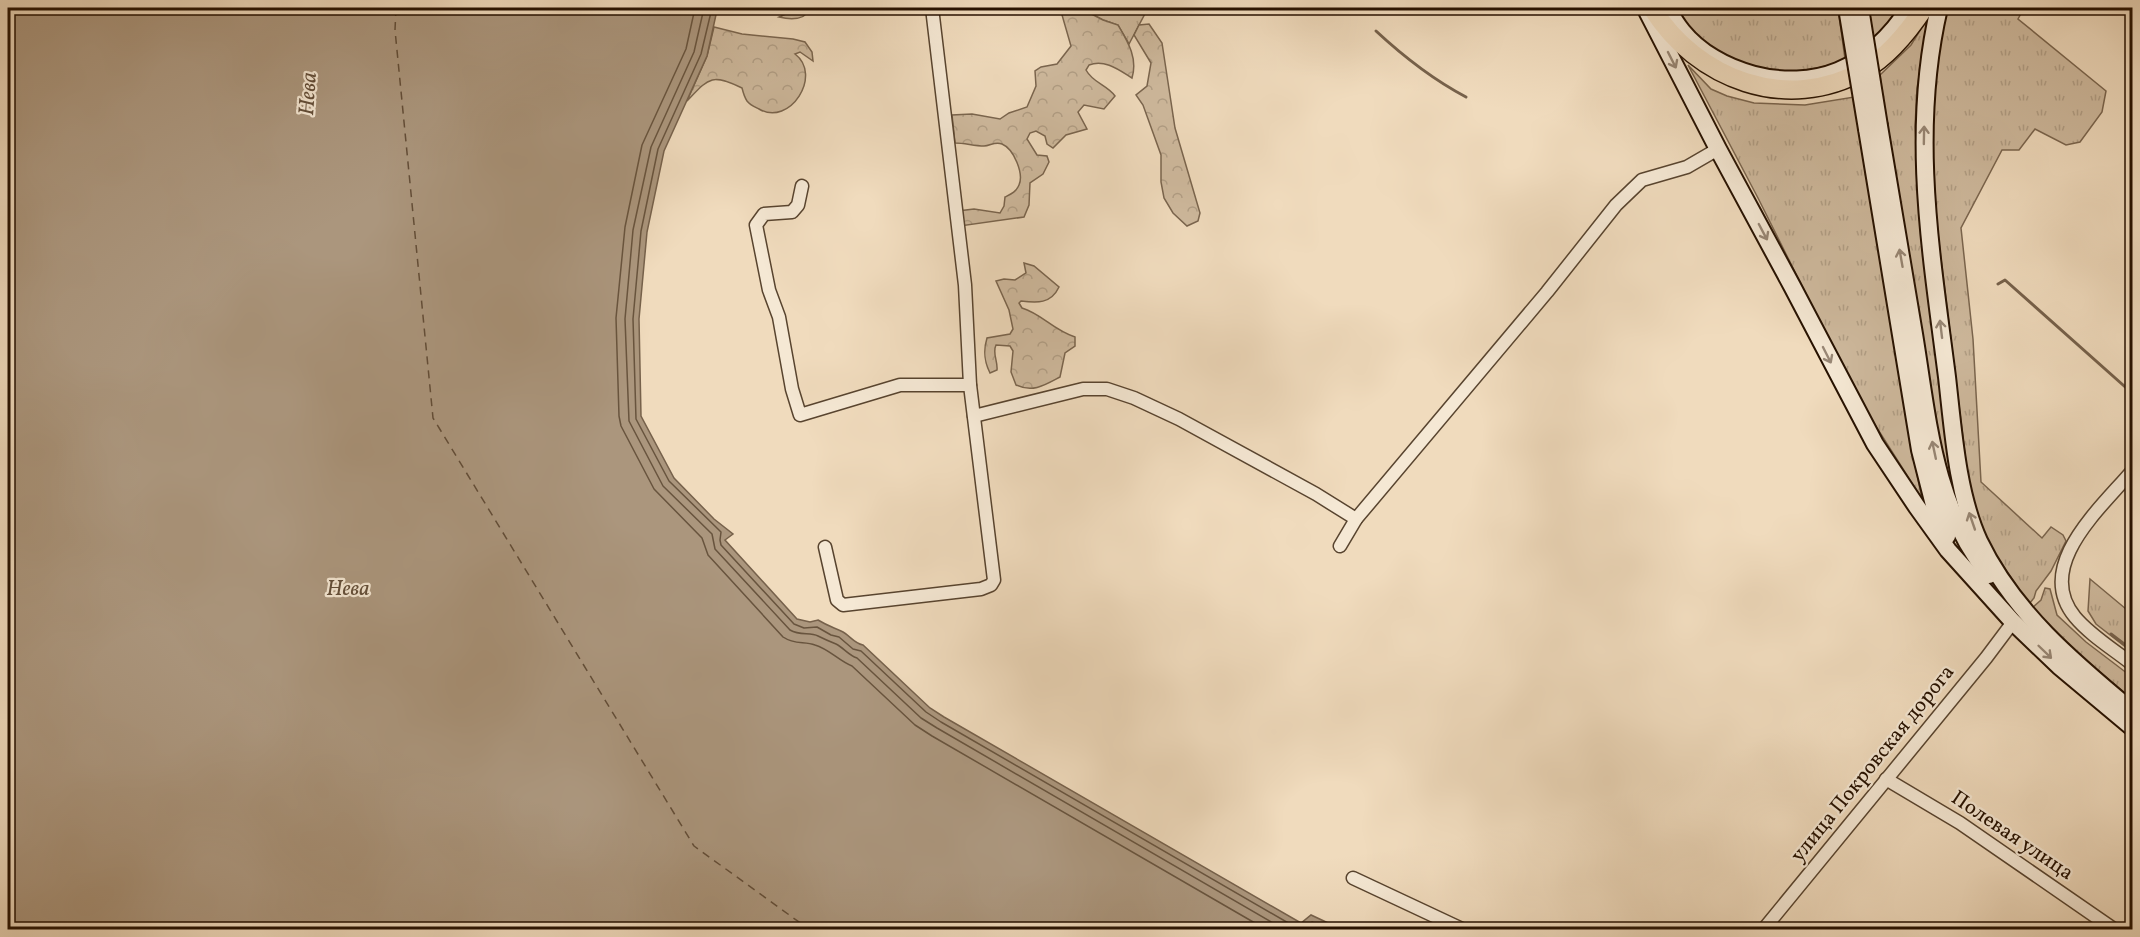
<svg xmlns="http://www.w3.org/2000/svg" width="2140" height="937" viewBox="0 0 2140 937" font-family="Vollkorn,serif">
<defs>
<pattern id="grass-tufts" width="24" height="20" patternUnits="userSpaceOnUse" patternTransform="scale(1.5)"><rect width="24" height="20" fill="#ceb99d"/><path d="M3 7l-1-3M5 7V3M7 7l1-3M15 17l-1-3M17 17v-4M19 17l1-3" fill="none" stroke="#b19e85"/></pattern>
<pattern id="forest-crowns" width="20" height="18" patternUnits="userSpaceOnUse" patternTransform="scale(1.5)"><rect width="20" height="18" fill="#ceb99d"/><path d="M2 6a3 3 0 1 1 6 0M12 15a3 3 0 1 1 6 0" fill="none" stroke="#b19e85"/></pattern>
</defs>
<rect width="100%" height="100%" fill="#f0dbbd"/>
<filter id="stains"><feTurbulence type="fractalNoise" baseFrequency=".00333" numOctaves="4"/><feColorMatrix values="0 0 0 0 .2 0 0 0 0 .09 0 0 0 0 .02 0 0 0 .5 -.17"/></filter>
<radialGradient id="worn" r=".72"><stop offset=".6" stop-color="#630" stop-opacity="0"/><stop offset="1" stop-color="#630" stop-opacity=".3"/></radialGradient>
<g fill="url(#grass-tufts)" stroke="#7a654e" stroke-width="1.5">
<path d="M1080,8H1148L1129,44L1118,25L1103,20Z"/>
<path d="M1673,8H1838L1845,59C1797,81 1731,73 1693,33C1685,26 1679,16 1673,8Z"/>
<path d="M1867,8H1899L1885,29L1874,41Z"/>
<path d="M1947,8H2024L2018,19L2106,91L2102,112L2080,142L2066,145L2035,129L2019,150H2002L1961,228L1973,339L1981,482L2042,538L2051,527L2063,535L2066,541L2051,571L2036,591L2034,598L2029,604L1983,536L1968,478L1938,234L1933,176V104L1940,44Z"/>
<path d="M1924,24H1928L1917,88L1915,127L1921,222L1956,493L1952,494L1937,440L1886,125L1880,75L1911,45Z"/>
<path d="M1688,65L1711,89L1727,96L1754,103L1805,105L1854,97L1909,435L1922,499L1858,398L1758,198Z"/>
<path d="M2090,579L2132,614V652L2096,624L2088,611Z"/>
<path d="M2045,588L2050,589L2057,615L2086,642L2132,677V699L2076,652L2032,608L2041,600Z"/>
</g>
<g fill="url(#forest-crowns)" stroke="#7a654e" stroke-width="1.5">
<path d="M772,8H811C805,20 791,20 779,17L793,11Z"/>
<path d="M1060,8H1080L1103,20L1118,25C1128,42 1138,58 1132,78C1119,70 1105,59 1089,65L1086,70C1093,83 1107,85 1115,96L1104,109L1084,105L1078,112L1087,129L1066,135L1053,148L1047,144L1045,136L1036,131L1030,133L1027,139L1037,155L1047,156L1049,162L1043,174L1030,183L1029,205L1024,217L960,226L958,211L974,209L1000,213L1004,206L1005,197C1011,194 1016,192 1019,185C1024,174 1014,149 1002,144C995,141 990,146 984,146C974,146 965,143 955,143L952,115L972,114L1000,119L1009,113L1027,107L1036,86L1035,71L1041,67L1057,64L1071,46Z"/>
<path d="M1149,24L1162,43L1175,128L1200,213L1198,221L1187,226L1173,213L1164,198L1161,182V155L1143,105L1136,95L1147,86L1151,63L1134,35L1139,25Z"/>
<path d="M714,27L742,34L793,39L805,42L812,52L813,61L800,52L795,54C823,75 790,127 759,109C755,107 750,105 747,101C745,98 743,92 742,88C711,73 709,78 687,101L707,56Z"/>
<path d="M1024,263L1034,266L1059,287C1051,304 1037,303 1021,301L1019,303L1022,308C1042,314 1053,330 1075,337V346L1065,353L1060,377C1045,385 1033,393 1016,385L1011,372L1013,351L1010,346L996,345C992,353 998,361 997,370L990,373C984,361 983,351 987,338L1010,334L1013,329L1009,310L996,281L1004,279L1015,280L1026,273Z"/>
</g>
<path fill="#ab967d" stroke="#76614b" stroke-width="1.5" d="M8,8H724L717,10L707,56L664,151L647,232L639,319L641,416L674,478L714,519L733,534L725,540L797,619L810,622L818,620C828,626 832,627 841,631C850,635 853,643 863,645L930,708L944,717L1301,923L1311,915L1341,929H8Z"/>
<g fill="none" stroke-linecap="round" stroke-linejoin="round">
<g stroke="#68543e" stroke-width="1.5">
<path d="M695,8L686,49L642,145L625,227L616,318L619,416L621,426L654,489L702,538L708,555L783,637C795,645 804,641 815,645C829,649 839,661 852,666L915,725L932,736L1267,930"/>
<path d="M704,8L694,52L651,147L633,230L625,319L629,421L663,486L712,534L715,549L790,630C800,636 810,632 818,636C824,639 831,642 836,644C844,648 848,655 857,658L921,718L937,728L1285,930"/>
<path d="M712,8L701,54L658,149L641,231L633,319L636,419L669,481L721,532L720,540L721,545L794,624L804,628L817,627L831,635L839,637L853,649L861,651L926,712L941,722L1297,928H1304L1312,922L1327,930"/>
</g>
<g stroke="#76614b" stroke-width="3">
<path d="M1376,31C1404,57 1432,79 1466,97"/>
<path d="M1998,284L2005,280L2132,393"/>
<path d="M2111,634L2132,650"/>
</g>
<path stroke="#624d38" stroke-width="1.5" stroke-dasharray="8 6" stroke-linecap="butt" d="M396,8L395,30L433,418L694,846L810,930"/>
<g stroke="#58442f" stroke-width="15">
<g id="minor">
<path d="M802,186L798,205L792,212L764,214L756,225L769,290L779,317L792,389L800,415L900,385H970"/>
<path d="M974,416L1083,389H1107L1134,398L1179,419L1316,494L1356,519"/>
<path d="M2132,471C2101,508 2033,566 2075,617C2090,635 2113,649 2132,664"/>
<path d="M1340,546L1356,519L1547,292L1616,205L1642,180L1687,167L1718,149"/>
<path d="M825,547L837,600L843,605L981,589L991,585L994,580L970,385L965,285L932,8"/>
<path d="M1886,779L1960,823L2115,930"/>
<path d="M1353,878L1464,930"/>
<path d="M1763,930L1986,658L2013,622"/>
</g>
</g>
<g stroke="#261100" stroke-width="20">
<g id="secondary">
<path d="M1667,8C1671,15 1676,24 1682,31C1716,73 1787,92 1838,71C1868,58 1892,35 1909,8"/>
<path d="M1939,8C1910,132 1931,252 1947,377C1953,429 1957,493 1979,541C2013,612 2073,662 2132,711"/>
<path d="M1647,11L1718,149L1792,286L1875,444L1917,507L1948,550L2013,622L2059,666L2132,727"/>
<path d="M1879,126C1890,195 1902,264 1914,334C1928,419 1933,505 1989,575"/>
<path d="M1867,129L1920,450L1934,505L1947,536"/>
</g>
</g>
<g stroke="#261100" stroke-width="21">
<path id="primary" d="M1652,8C1696,79 1787,114 1864,70C1889,56 1908,32 1924,8"/>
</g>
<use href="#minor" stroke="#f5e8d4" stroke-width="12"/>
<use href="#secondary" stroke="#f5e8d4" stroke-width="16"/>
<use href="#primary" stroke="#f0dbbd" stroke-width="18"/>
<g stroke="#261100" stroke-width="20" stroke-linecap="butt">
<g id="secondary-bridge">
<path d="M1847,8L1867,129"/>
<path d="M1860,8L1879,126"/>
</g>
</g>
<use href="#secondary-bridge" stroke="#f5e8d4" stroke-width="16"/>
</g>
<defs><path id="oneway-shaft" d="M-6 0H5M1.5-3L5.5 0L1.5 3" fill="none" stroke-width="1.6" stroke-linecap="round" stroke-linejoin="round" transform="scale(1.5)"/></defs>
<g stroke="#988775">
<use href="#oneway-shaft" transform="translate(1672 60) rotate(63)"/>
<use href="#oneway-shaft" transform="translate(1924 135) rotate(-89)"/>
<use href="#oneway-shaft" transform="translate(1763 232) rotate(62)"/>
<use href="#oneway-shaft" transform="translate(1901 258) rotate(-100)"/>
<use href="#oneway-shaft" transform="translate(1941 329) rotate(-97)"/>
<use href="#oneway-shaft" transform="translate(1827 355) rotate(63)"/>
<use href="#oneway-shaft" transform="translate(1934 450) rotate(-102)"/>
<use href="#oneway-shaft" transform="translate(1972 521) rotate(-109)"/>
<use href="#oneway-shaft" transform="translate(2045 652) rotate(44)"/>
</g>
<g text-anchor="middle" dominant-baseline="central" stroke-width="4.5" stroke-linejoin="round" paint-order="stroke">
<g font-size="21" fill="#261100" stroke="#f5e8d4">
<text transform="translate(1873 764) rotate(-51)">улица Покровская дорога</text>
<text transform="translate(2012 836) rotate(34)">Полевая улица</text>
</g>
<g font-size="22" font-style="italic" fill="#624d38" stroke="#f5e8d4">
<text transform="translate(309 94) rotate(-86)">Нева</text>
<text x="348" y="589">Нева</text>
</g>
</g>
<rect width="2140" height="937" fill="none" stroke="#f0dbbd" stroke-width="30"/>
<rect x="9" y="9" width="2122" height="919" fill="none" stroke="#261100" stroke-width="3"/>
<rect x="15" y="15" width="2110" height="907" fill="none" stroke="#261100" stroke-width="1.5"/>
<rect width="100%" height="100%" filter="url(#stains)"/>
<rect width="100%" height="100%" fill="url(#worn)"/>
</svg>
